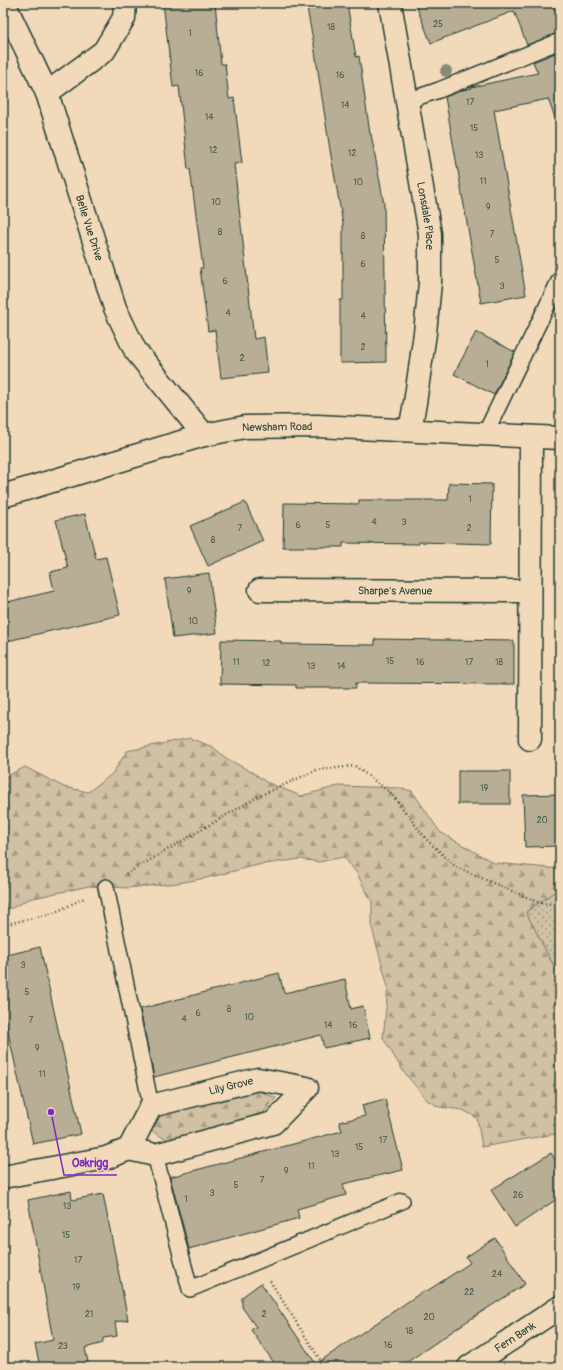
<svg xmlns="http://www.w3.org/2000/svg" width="563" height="1370" viewBox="0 0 563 1370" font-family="Pangolin,sans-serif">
<defs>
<pattern id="forest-firs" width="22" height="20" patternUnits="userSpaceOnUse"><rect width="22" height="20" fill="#d0c0a4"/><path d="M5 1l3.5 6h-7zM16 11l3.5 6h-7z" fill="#a89d86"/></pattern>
<pattern id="park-dots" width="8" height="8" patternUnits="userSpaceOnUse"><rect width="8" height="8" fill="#d0c0a4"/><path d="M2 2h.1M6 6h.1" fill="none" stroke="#a89d86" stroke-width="1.8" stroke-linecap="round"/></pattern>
</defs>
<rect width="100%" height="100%" fill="#f2d9ba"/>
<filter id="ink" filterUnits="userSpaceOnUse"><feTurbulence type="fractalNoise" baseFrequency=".025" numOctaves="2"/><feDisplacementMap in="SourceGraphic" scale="8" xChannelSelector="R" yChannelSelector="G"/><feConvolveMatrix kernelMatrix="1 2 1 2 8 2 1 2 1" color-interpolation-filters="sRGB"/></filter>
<g filter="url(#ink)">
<g fill="url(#forest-firs)" stroke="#787e6c">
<path d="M190,738L213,747L226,758L255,774L266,782L301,796L338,786L400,788L412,791L440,832L494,863L560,869V888L526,912L560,978V1133L482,1147L477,1118L463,1110L439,1107L427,1100L403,1071L383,1038L388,987L372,928V902L356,872L344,857L319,862L300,859L258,865L206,878L178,883L127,888L89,886L29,899L12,908L3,910V778L25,767L64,787L88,792L112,774L127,751Z"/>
<path d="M257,1090L276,1098L263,1113L168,1140L151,1131L162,1113Z"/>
</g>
<path fill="url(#park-dots)" stroke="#787e6c" d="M560,888V978L526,912Z"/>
<g fill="#b7ae95" stroke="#1f3d34">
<path d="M163,3H215L221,64H225L229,99L234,98L242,163L234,164L254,339L264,337L268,373L221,378L215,330L208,331L200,268H203L190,169H188L179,86L173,87Z"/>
<path d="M306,3H347L356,57L359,56L370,134H371L384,204L386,362L340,363V300H343V224L330,150L314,45Z"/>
<path d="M415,3H552L560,24V32L527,45L514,11L431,43Z"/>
<path d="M560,51V125L558,126L548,99L494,110L526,295L481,303L445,97L463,90L472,88L471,87L538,73L533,62Z"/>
<path d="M476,332L515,352L494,395L454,374Z"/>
<path d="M449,483L492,484L491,544L419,542V544L343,543V547H283L284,503L359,504V500H448Z"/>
<path d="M245,502L263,541L208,566L190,526Z"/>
<path d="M85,514L96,559L106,557L120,615L3,642V603L54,591L50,572L68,568L56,520Z"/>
<path d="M209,573L217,633L173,638L165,579Z"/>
<path d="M375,639L514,641V684L356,683V688H296V685L220,684L221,640L281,641V644L375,645Z"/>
<rect x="458" y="771" width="52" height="33"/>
<path d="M560,794V846L525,847L523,795Z"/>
<path d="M40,947L81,1134L33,1144L3,1010V956Z"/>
<path d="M279,973L284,993L345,979L351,1009L363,1006L370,1038L324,1048L321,1035L154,1077L140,1009Z"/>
<path d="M385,1099L403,1170L343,1184L346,1195L297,1209L299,1218L189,1249L170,1177L342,1131L339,1122L365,1116L362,1105Z"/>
<path d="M551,1153L560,1168V1197L515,1227L491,1190Z"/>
<path d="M71,1191L72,1200L103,1194L128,1320L115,1322L117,1336L103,1338V1343L85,1348L89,1367H40L35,1344L53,1340L28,1200Z"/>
<path d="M495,1238L525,1284L466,1322L400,1367H277L251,1330L256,1327L242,1307V1297L261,1283L316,1364L425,1290L427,1291L470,1263L466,1257Z"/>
</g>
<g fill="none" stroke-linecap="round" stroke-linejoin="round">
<g stroke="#1f3d34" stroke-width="18">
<g id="service">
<path d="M407,101L439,90L560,41"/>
<path d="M485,434L560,279"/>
<path d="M106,887L151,1106"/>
<path d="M155,1155L190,1289L402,1201"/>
</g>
</g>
<g stroke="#1f3d34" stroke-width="25">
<g id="minor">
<path id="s1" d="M4,3L47,93L115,308L135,350L204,435"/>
<path id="s2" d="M390,3L430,234V283L425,333L415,403L410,430"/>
<path d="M47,93L104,51L124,18L125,3"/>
<path id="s3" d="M3,496L204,435L245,427L317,426L560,438"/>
<path id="s4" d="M260,590L530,591"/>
<path d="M530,739L531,437"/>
<path d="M3,1177L106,1158L129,1149L155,1155L273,1123L307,1088L258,1079L151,1106L129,1149"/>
<path id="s5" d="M469,1367L560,1307"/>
</g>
</g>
<g stroke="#1f3d34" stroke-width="2.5" stroke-dasharray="1 3" stroke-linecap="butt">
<path d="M126,874L259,796L317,770L355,766L391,793L426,839L456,867L540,903L560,905"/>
<path d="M3,925L54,913L84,898"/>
<path d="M270,1281L321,1361"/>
</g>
<use href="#service" stroke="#f2d9ba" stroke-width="15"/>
<use href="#minor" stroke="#f2d9ba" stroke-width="22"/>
</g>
<circle fill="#888a76" cx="446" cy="71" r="6"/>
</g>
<g text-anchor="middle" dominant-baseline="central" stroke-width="3" stroke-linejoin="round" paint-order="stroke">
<g font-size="9" fill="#45594c">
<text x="438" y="24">25</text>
<text x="331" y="27">18</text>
<text x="190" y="33">1</text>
<text x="199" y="73">16</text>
<text x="340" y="75">16</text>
<text x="470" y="102">17</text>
<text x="345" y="105">14</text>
<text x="209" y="117">14</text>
<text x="474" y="128">15</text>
<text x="213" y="150">12</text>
<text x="352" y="153">12</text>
<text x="479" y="155">13</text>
<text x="483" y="181">11</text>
<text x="358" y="182">10</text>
<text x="216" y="202">10</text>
<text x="488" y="207">9</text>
<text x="220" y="232">8</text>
<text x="492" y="234">7</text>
<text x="363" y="236">8</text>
<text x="497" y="260">5</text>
<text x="363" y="264">6</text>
<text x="225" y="281">6</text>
<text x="502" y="286">3</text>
<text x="228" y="313">4</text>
<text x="363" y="316">4</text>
<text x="363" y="347">2</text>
<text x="242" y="358">2</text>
<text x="487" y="364">1</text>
<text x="470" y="499">1</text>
<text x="374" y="522">4</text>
<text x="404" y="522">3</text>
<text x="298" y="525">6</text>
<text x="328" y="525">5</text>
<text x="240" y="528">7</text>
<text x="469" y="528">2</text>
<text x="213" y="540">8</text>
<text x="189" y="591">9</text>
<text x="193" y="621">10</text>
<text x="390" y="661">15</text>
<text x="236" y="662">11</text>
<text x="420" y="662">16</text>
<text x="469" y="662">17</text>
<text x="499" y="662">18</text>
<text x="266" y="663">12</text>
<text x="311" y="666">13</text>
<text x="341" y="666">14</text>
<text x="484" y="788">19</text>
<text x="542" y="820">20</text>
<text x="23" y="965">3</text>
<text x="27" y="992">5</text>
<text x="229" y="1009">8</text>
<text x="198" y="1013">6</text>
<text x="249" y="1017">10</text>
<text x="184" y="1019">4</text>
<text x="31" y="1020">7</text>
<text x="328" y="1025">14</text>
<text x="353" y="1025">16</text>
<text x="37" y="1048">9</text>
<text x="42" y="1074">11</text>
<text x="383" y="1140">17</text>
<text x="359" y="1147">15</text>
<text x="335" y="1154">13</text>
<text x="311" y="1166">11</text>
<text x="286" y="1171">9</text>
<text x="262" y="1180">7</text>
<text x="236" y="1185">5</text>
<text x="212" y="1193">3</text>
<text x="518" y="1195">26</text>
<text x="186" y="1199">1</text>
<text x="67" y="1206">13</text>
<text x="66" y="1235">15</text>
<text x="78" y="1260">17</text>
<text x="497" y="1274">24</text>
<text x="76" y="1287">19</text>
<text x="469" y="1292">22</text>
<text x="89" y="1314">21</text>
<text x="264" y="1314">2</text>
<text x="429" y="1317">20</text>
<text x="409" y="1331">18</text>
<text x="388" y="1345">16</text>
<text x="63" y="1346">23</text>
</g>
<g font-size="11" fill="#1f3d34" stroke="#f2d9ba">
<text stroke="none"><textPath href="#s2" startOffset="216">Lonsdale Place</textPath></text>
<text stroke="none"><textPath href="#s1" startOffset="241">Belle Vue Drive</textPath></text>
<text stroke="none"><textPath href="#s3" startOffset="284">Newsham Road</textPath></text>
<text stroke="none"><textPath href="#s4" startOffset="135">Sharpe's Avenue</textPath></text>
<text transform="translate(231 1086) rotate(-14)">Lily Grove</text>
<text stroke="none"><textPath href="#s5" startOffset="55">Fern Bank</textPath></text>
</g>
</g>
<path fill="none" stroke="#7b2cbf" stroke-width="1.5" d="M51 1112L64 1175H117"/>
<circle fill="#7b2cbf" stroke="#f2d9ba" stroke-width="1.5" cx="51" cy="1112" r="4"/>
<g font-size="12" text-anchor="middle" font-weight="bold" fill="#7b2cbf" stroke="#f2d9ba" stroke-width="3" stroke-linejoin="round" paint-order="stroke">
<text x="90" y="1167">Oakrigg</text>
</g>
<rect width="563" height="1370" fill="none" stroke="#f2d9ba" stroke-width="16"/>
<rect x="8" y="8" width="547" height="1354" fill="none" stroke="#1f3d34" stroke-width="1.5" filter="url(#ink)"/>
</svg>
